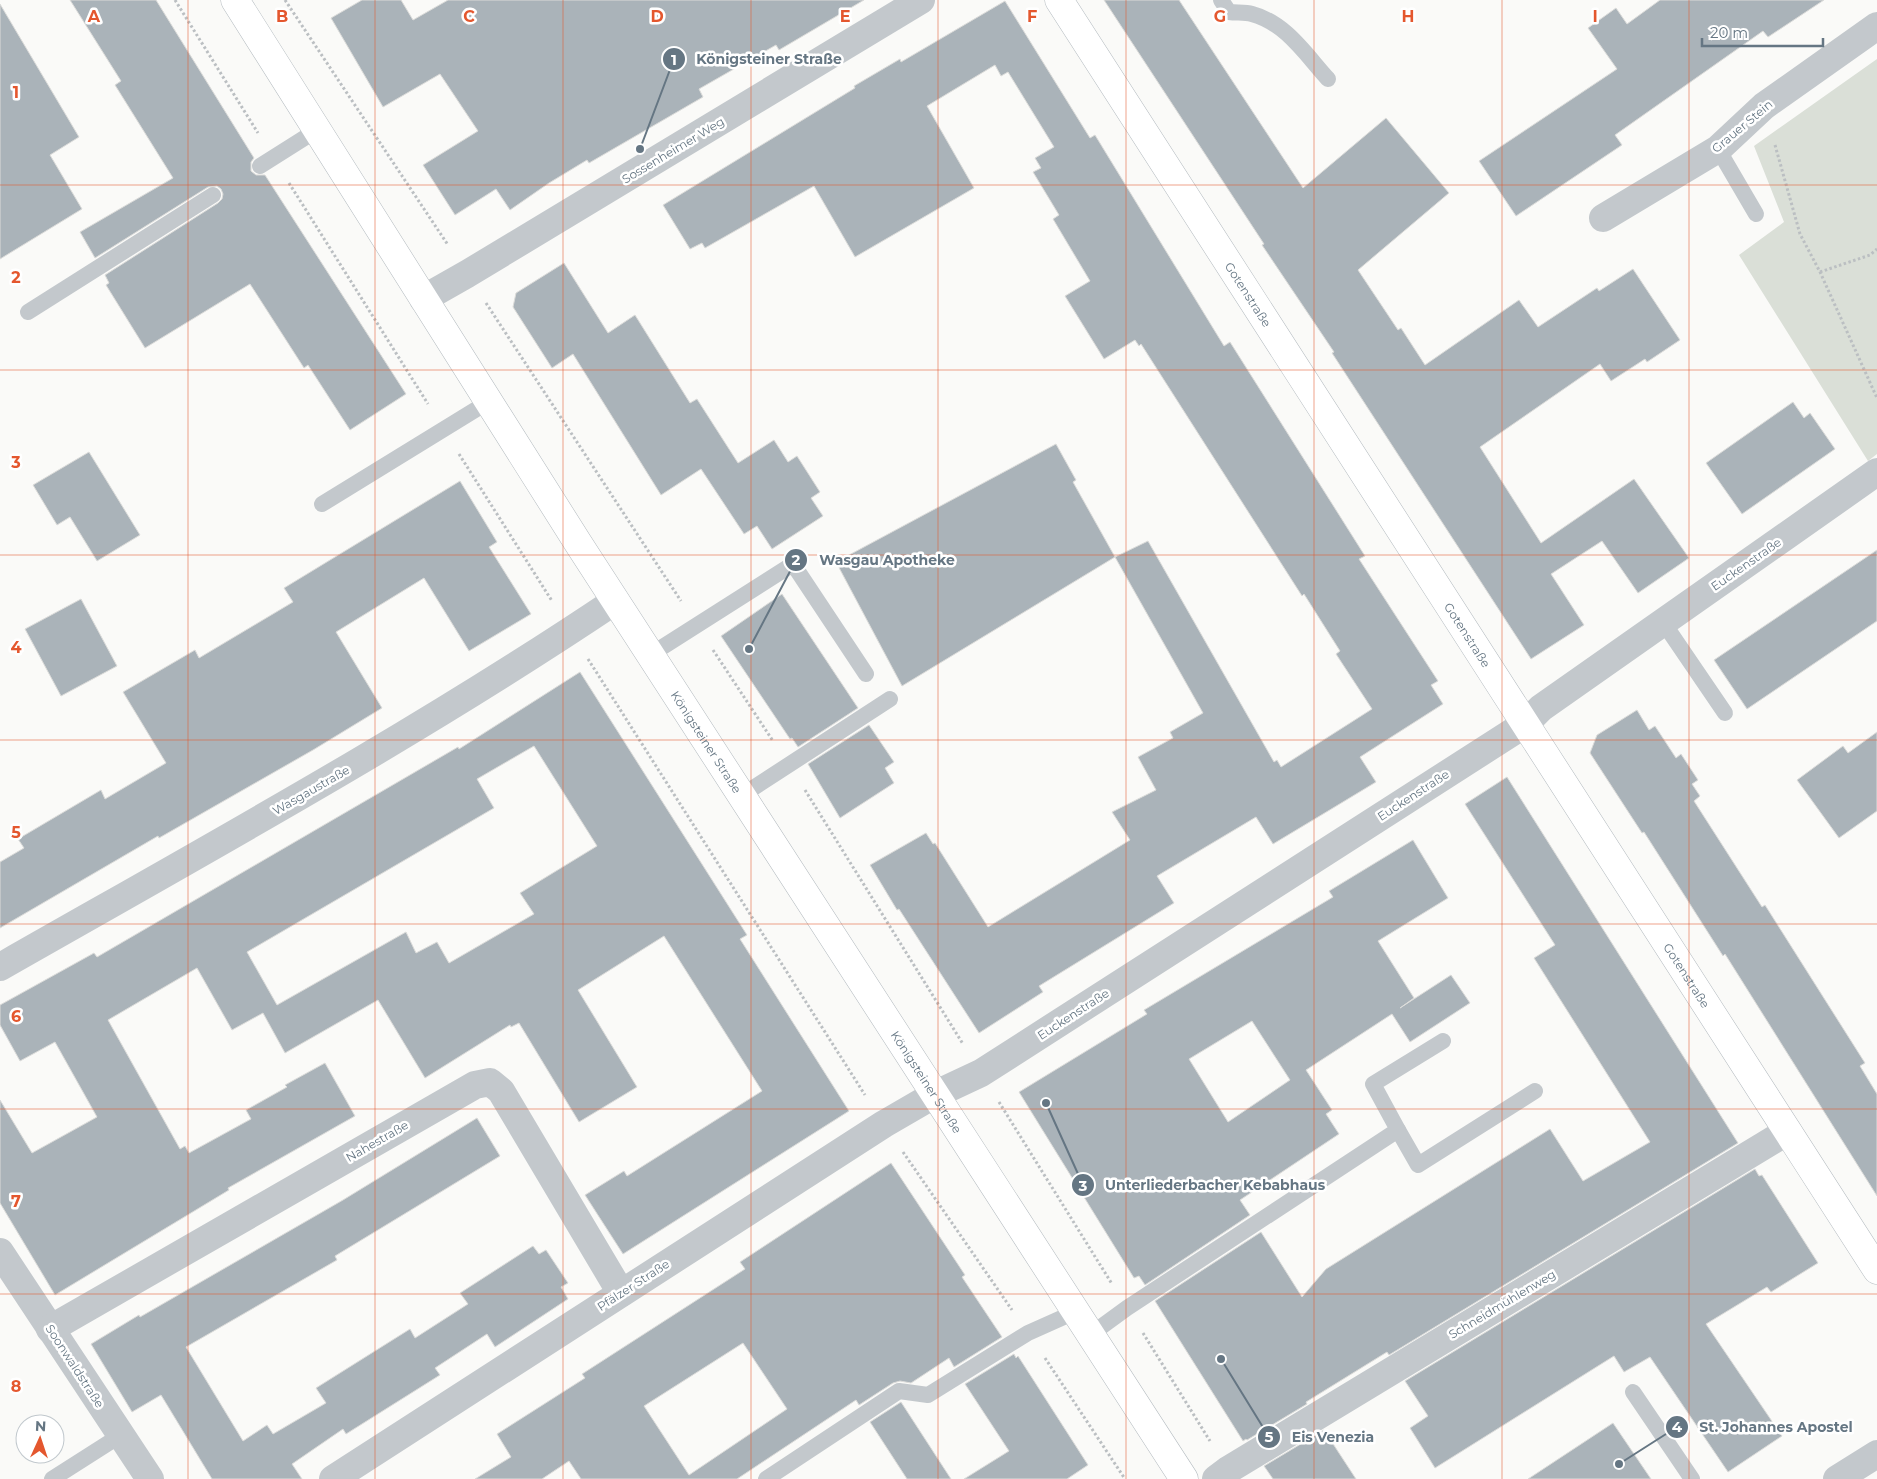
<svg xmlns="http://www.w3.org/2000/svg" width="1877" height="1479" viewBox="0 0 1877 1479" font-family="Montserrat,sans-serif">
<rect width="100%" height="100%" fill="#fafaf8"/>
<path fill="#dadfd7" d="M1877,59V454L1868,461L1739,255L1784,222L1754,146Z"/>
<g fill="#aab3b9" stroke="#dcdcda" fill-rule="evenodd">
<path d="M70,0H156L254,158L251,162V171L256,175H265L406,394L350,430L308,365L304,368L250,284L145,348L106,285L109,283L105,275L218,203L222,199L223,194L221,189L217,186L208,187L95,258L80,232L173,178L115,85L121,81Z"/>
<path d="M362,0H401L413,20L448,0H864L779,50L776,45L699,89L703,97L589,163L587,160L549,183L510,210L496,189L455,215L423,165L478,131L440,74L383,107L331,18Z"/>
<path d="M1104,0H1179L1303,188L1386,118L1449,193L1358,270L1398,330L1401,328L1425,365L1519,300L1538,327L1597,288L1599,291L1633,269L1680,340L1647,362L1645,359L1611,381L1600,364L1480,447L1541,543L1634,479L1689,558L1638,593L1602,541L1551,574L1584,625L1531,659L1332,353L1334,352L1262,245L1264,244Z"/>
<path d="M1660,0H1824L1768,37L1763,31L1615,135L1622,145L1516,216L1479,161L1617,69L1588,28L1616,8L1627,24Z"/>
<path d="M1005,1L1090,138L1095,135L1224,346L1230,342L1365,556L1359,559L1438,681L1431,685L1443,704L1360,757L1376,782L1328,811L1273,844L1256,817L1157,876L1174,903L1039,986L1043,992L979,1033L899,909L897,910L870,865L926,833L933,844L935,843L988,927L1130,840L1112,812L1156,790L1138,757L1173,738L1170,732L1203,713L1115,557L1148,541L1274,762L1277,760L1281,767L1372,709L1336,654L1340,651L1304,594L1302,596L1141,344L1139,346L1135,340L1104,359L1065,296L1090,281L1053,219L1059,215L1033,172L1041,168L1035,158L1054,147L1008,72L1001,76L995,65L927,106L974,188L855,257L814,186L705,248L702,243L690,249L663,205L855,88L854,86L900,59L901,62Z"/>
<path d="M0,4L79,137L50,155L82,209L0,259Z"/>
<path d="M564,263L608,333L635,315L690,403L697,399L738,463L774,440L788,462L797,456L820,492L811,498L823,516L772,549L757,526L744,534L701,469L661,495L573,354L552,368L513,307L516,293Z"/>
<path d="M1793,402L1804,418L1810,413L1835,449L1742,514L1706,463Z"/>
<path d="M1056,444L1076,480L1073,482L1115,557L902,686L836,562Z"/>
<path d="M89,452L140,535L97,561L70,517L57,525L33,485Z"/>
<path d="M460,481L497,542L489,547L531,614L469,651L424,578L336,632L382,708L313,750L159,838L158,836L0,928V862L24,848L18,839L101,790L105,799L166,763L123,692L195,650L199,658L293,602L284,588Z"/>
<path d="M1877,550V621L1747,709L1714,660Z"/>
<path d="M782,594L858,708L798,747L792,738L790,739L721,636Z"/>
<path d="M81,599L117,666L61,696L25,629Z"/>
<path d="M580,672L747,935L740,939L849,1111L623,1254L585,1195L624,1171L627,1176L762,1091L664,936L578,990L637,1087L579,1122L519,1023L511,1027L510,1025L425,1078L378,1000L285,1053L263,1013L232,1030L197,968L108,1020L180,1149L185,1146L189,1153L251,1119L246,1110L287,1087L285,1085L325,1063L355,1116L228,1188L229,1190L55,1295L0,1203V1100L32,1153L97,1117L55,1042L20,1061L0,1025V1005L94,953L97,957L458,747L459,749ZM534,746L597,846L520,893L534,914L449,963L437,942L416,953L406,932L277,1005L247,952L494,808L477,779Z"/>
<path d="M1637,710L1649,730L1655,726L1676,758L1681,754L1698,780L1692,784L1700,796L1694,801L1762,907L1765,905L1865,1063L1860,1066L1877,1094V1196L1725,954L1723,956L1644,832L1642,833L1590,753L1597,735Z"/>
<path d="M869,725L894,762L885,768L894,783L840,818L808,764Z"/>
<path d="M1877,732V811L1839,838L1797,780L1843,746L1848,753Z"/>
<path d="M1507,777L1738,1143L1389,1355L1387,1352L1306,1402L1307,1404L1247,1440L1246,1439L1243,1441L1155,1301L1261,1232L1302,1297L1326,1269L1550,1129L1583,1181L1650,1142L1534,958L1555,945L1465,804Z"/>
<path d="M1413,840L1448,898L1378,941L1414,998L1400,1008L1451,975L1470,1003L1410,1042L1392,1014L1306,1070L1332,1110L1326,1114L1339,1134L1240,1200L1250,1215L1145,1285L1139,1276L1134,1278L1019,1092L1147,1014L1144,1010L1333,897L1329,891ZM1252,1021L1290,1080L1228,1122L1189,1059Z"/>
<path d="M477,1118L500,1156L335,1256L337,1260L186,1347L243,1441L267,1425L273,1434L326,1403L316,1388L410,1329L415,1338L468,1304L460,1293L533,1246L539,1254L546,1250L568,1283L561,1287L568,1299L495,1347L487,1334L435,1368L440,1375L346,1434L343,1429L292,1464L302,1479H212L161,1395L132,1412L91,1344L139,1315L140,1317L343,1200Z"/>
<path d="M891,1163L965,1275L962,1277L1002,1337L954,1367L949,1358L911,1383L900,1381L893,1383L859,1405L856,1400L737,1479H581L569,1461L542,1479H475L511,1457L497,1434L585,1378L582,1374L745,1269L740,1262ZM743,1343L787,1409L689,1475L644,1406Z"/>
<path d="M1755,1169L1759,1176L1762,1175L1818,1263L1771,1292L1767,1287L1706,1324L1782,1436L1728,1472L1650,1357L1624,1372L1614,1356L1435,1468L1410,1428L1428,1416L1405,1381Z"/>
<path d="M1014,1354L1016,1358L1018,1356L1088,1465L1067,1479H964L1009,1451L965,1384Z"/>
<path d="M901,1402L951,1479H907L870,1422Z"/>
<path d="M1613,1423L1651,1479H1528Z"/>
<path d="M1324,1430L1356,1479H1273L1264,1466Z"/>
</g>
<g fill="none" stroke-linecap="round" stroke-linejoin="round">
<g stroke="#b3babf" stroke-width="29">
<g id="secondary">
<path id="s1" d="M235,0L578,543L1184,1479"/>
<path id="s2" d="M1059,0L1877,1270"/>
</g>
</g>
<g stroke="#bbbfc2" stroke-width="3" stroke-dasharray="2.5 2.5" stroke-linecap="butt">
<path d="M175,0L258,133"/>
<path d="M285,0L448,245"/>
<path d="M1775,145L1800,234L1820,272L1877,398"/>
<path d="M289,183L428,404"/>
<path d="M1820,272L1870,255L1877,249"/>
<path d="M486,303L681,601"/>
<path d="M459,454L552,601"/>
<path d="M713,650L773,741"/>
<path d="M588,659L865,1095"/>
<path d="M805,790L963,1044"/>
<path d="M999,1102L1112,1284"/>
<path d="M903,1152L1012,1310"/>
<path d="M1143,1333L1210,1441"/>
<path d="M1045,1358L1125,1479"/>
</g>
<g stroke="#c3c8cc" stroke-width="16">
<path d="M1221,0L1229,12C1237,13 1245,12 1252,14C1286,23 1306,55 1328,79"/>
<path d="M1718,149L1756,214"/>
<path d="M260,166L317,130"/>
<path d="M28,312L213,195"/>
<path d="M322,504L488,402"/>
<path d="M1663,622L1725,713"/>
<path d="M650,655L793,564L866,674"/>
<path d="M741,796L890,699"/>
<path d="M1398,1130L1418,1165L1535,1091"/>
<path d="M1090,1335L1127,1308L1398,1130L1373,1084L1443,1041"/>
<path d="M1633,1392L1692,1479"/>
<path d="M52,1479L121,1435"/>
<path d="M766,1479L899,1391L928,1395L1028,1333L1075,1312"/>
</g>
<g stroke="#c3c8cc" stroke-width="28">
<path d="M1603,218L1718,149L1764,106L1877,26"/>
<path d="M0,1252L150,1479"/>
<path d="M50,1329L475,1085L490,1082L501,1091L621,1293"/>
<path d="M333,1479L884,1124L934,1095L981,1073L1525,724L1541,708L1877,472"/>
<path d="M1216,1479L1228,1470L1788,1131"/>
<path d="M1837,1479L1877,1454"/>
</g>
<g stroke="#c3c8cc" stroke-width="28">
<path d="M423,299L467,274L921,0"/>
<path d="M0,967C207,849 417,734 615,601"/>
</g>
<use href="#secondary" stroke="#fff" stroke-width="28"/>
</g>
<path fill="none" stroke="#e4572e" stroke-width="1" stroke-opacity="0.55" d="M188,0V1479M375,0V1479M563,0V1479M751,0V1479M938,0V1479M1126,0V1479M1314,0V1479M1502,0V1479M1689,0V1479M0,185H1877M0,370H1877M0,555H1877M0,740H1877M0,924H1877M0,1109H1877M0,1294H1877"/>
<g text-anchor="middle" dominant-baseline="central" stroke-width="5" stroke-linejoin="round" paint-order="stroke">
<g font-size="12" fill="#657683" stroke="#fff">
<text transform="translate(1742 126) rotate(-40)">Grauer Stein</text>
<text transform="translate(673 150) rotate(-31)">Sossenheimer Weg</text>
<text stroke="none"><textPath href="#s2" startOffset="350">Gotenstraße</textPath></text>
<text transform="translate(1746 564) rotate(-35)">Euckenstraße</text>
<text stroke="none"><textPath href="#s2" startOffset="755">Gotenstraße</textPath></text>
<text stroke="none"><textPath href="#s1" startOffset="879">Königsteiner Straße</textPath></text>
<text transform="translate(311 790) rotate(-30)">Wasgaustraße</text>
<text transform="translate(1413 795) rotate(-33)">Euckenstraße</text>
<text stroke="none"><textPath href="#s2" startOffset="1160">Gotenstraße</textPath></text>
<text transform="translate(1073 1014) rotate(-33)">Euckenstraße</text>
<text stroke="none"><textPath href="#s1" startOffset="1284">Königsteiner Straße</textPath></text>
<text transform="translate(377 1141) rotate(-30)">Nahestraße</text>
<text transform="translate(633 1285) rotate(-33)">Pfälzer Straße</text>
<text transform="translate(1502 1304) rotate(-31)">Schneidmühlenweg</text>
<text transform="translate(75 1366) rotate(57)">Soonwaldstraße</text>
</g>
</g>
<g font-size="16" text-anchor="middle" font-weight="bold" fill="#e4572e" stroke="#fff" stroke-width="5" stroke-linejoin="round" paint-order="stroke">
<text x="94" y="22">A</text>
<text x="282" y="22">B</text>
<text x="469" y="22">C</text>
<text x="657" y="22">D</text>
<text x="845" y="22">E</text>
<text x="1032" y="22">F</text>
<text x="1220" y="22">G</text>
<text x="1408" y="22">H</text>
<text x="1595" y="22">I</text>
<text x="16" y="98">1</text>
<text x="16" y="283">2</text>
<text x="16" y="468">3</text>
<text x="16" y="653">4</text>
<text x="16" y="838">5</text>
<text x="16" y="1022">6</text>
<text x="16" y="1207">7</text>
<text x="16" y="1392">8</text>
</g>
<path fill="none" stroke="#657683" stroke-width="2" d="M640 149L674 59M749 649L796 560M1046 1103L1083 1185M1619 1464L1677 1427M1221 1359L1269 1437"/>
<g fill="#657683" stroke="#fff" stroke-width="2">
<circle cx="640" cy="149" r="5"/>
<circle cx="749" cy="649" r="5"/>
<circle cx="1046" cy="1103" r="5"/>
<circle cx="1619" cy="1464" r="5"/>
<circle cx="1221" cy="1359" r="5"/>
<circle cx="674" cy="59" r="12"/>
<circle cx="796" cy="560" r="12"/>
<circle cx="1083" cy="1185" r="12"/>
<circle cx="1677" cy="1427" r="12"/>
<circle cx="1269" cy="1437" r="12"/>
</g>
<g font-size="15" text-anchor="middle" font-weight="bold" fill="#fff">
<text x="674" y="65">1</text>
<text x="796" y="565">2</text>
<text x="1083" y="1191">3</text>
<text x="1677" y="1432">4</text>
<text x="1269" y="1442">5</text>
</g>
<g font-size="14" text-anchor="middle" font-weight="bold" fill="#657683" stroke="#fff" stroke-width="5" stroke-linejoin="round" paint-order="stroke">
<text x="769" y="64">Königsteiner Straße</text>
<text x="887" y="565">Wasgau Apotheke</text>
<text x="1215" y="1190">Unterliederbacher Kebabhaus</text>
<text x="1776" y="1432">St. Johannes Apostel</text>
<text x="1333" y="1442">Eis Venezia</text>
</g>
<g transform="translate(40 1439) rotate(3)"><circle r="24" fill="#ffffff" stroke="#c1c8cd"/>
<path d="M0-4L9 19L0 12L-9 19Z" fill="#e4572e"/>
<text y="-8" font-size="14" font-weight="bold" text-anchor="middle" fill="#657683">N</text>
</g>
<path d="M1702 38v8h121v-8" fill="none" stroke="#657683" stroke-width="2.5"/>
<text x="1710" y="38" font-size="15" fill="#657683" stroke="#ffffff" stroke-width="4" paint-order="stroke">20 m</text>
</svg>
